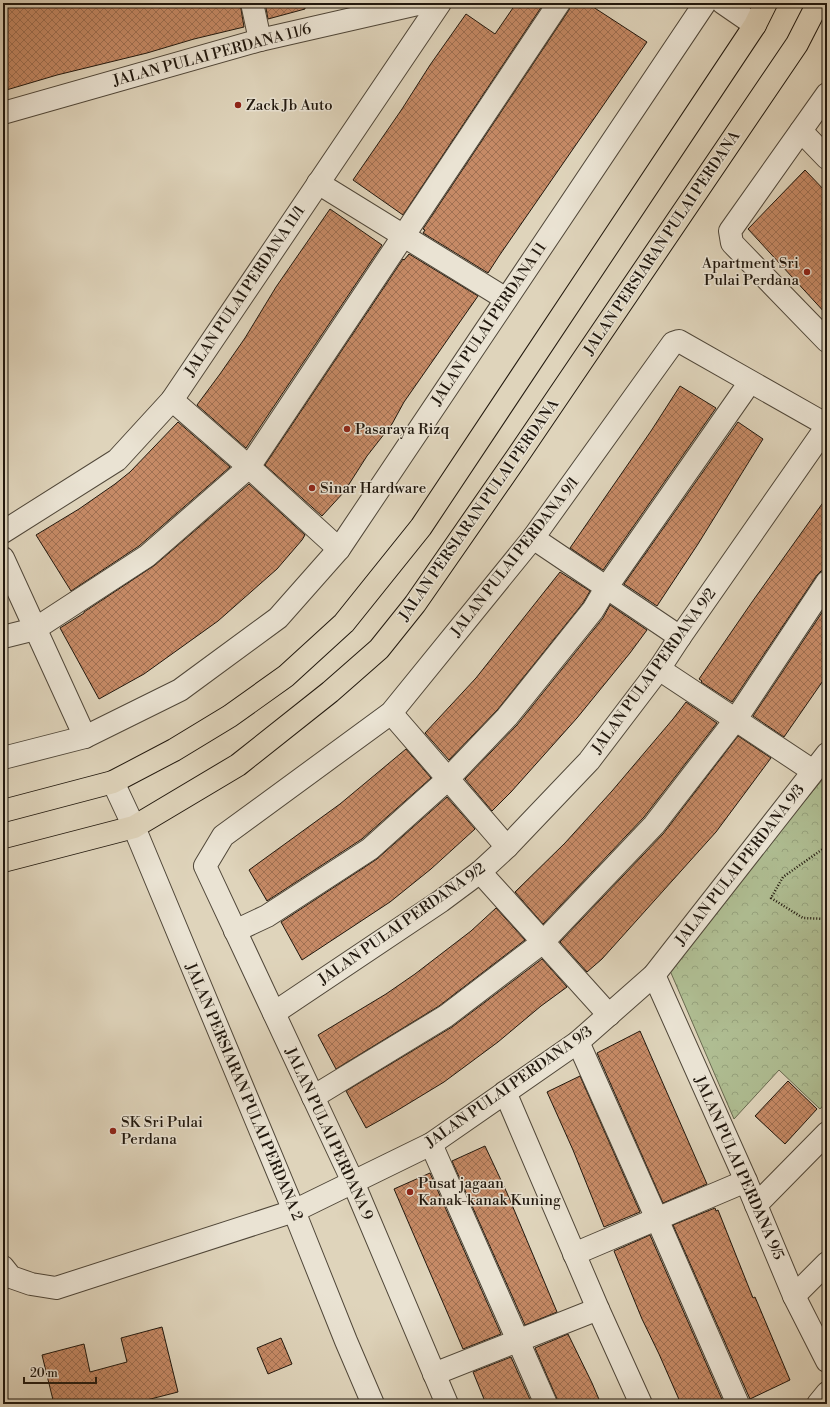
<svg xmlns="http://www.w3.org/2000/svg" width="830" height="1407" viewBox="0 0 830 1407" font-family="'Libre Bodoni',serif">
<defs>
<pattern id="park-crowns" width="20" height="18" patternUnits="userSpaceOnUse"><rect width="20" height="18" fill="#afbd92"/><path d="M2 6a3 3 0 1 1 6 0M12 15a3 3 0 1 1 6 0" fill="none" stroke="#96a27d"/></pattern>
<pattern id="building-cross-hatch" width="8" height="8" patternUnits="userSpaceOnUse"><rect width="8" height="8" fill="#c68a66"/><path d="M0 0l8 8M0 8l8-8" fill="none" stroke="#a07052"/></pattern>
</defs>
<rect width="100%" height="100%" fill="#dfd4bb"/>
<filter id="stains"><feTurbulence type="fractalNoise" baseFrequency=".005" numOctaves="4"/><feColorMatrix values="0 0 0 0 .2 0 0 0 0 .09 0 0 0 0 .02 0 0 0 .5 -.17"/></filter>
<radialGradient id="worn" r=".72"><stop offset=".6" stop-color="#630" stop-opacity="0"/><stop offset="1" stop-color="#630" stop-opacity=".3"/></radialGradient>
<path fill="url(#park-crowns)" stroke="#686a50" d="M827,774V1101L820,1109L779,1070L734,1119L668,966Z"/>
<g fill="url(#building-cross-hatch)" stroke="#21180e">
<path d="M3,3H240L244,27L194,39L147,53L57,75L3,91Z"/>
<path d="M265,3H305V9L268,19Z"/>
<path d="M524,3H544L403,215L353,180L402,109L430,65L466,14L495,34L515,5Z"/>
<path d="M571,3H587L647,42L499,256L488,273L423,233L425,230L423,229L569,10Z"/>
<path d="M805,170L827,193V315L748,229Z"/>
<path d="M330,209L382,245L246,448L197,405L220,374L245,338L276,287Z"/>
<path d="M409,254L478,296L404,402L392,424L367,456L344,492L322,516L265,465L403,259L404,260Z"/>
<path d="M680,386L716,408L603,570L570,548L651,431Z"/>
<path d="M178,422L230,467L139,546L71,591L36,535L79,509L115,484L130,472Z"/>
<path d="M738,422L763,439L698,544L657,606L624,584Z"/>
<path d="M249,484L305,535L302,540L277,569L218,621L144,674L99,699L60,628L84,613V612L155,565Z"/>
<path d="M827,497V570L821,571L817,575L732,702L701,682L702,681L699,679L752,602Z"/>
<path d="M560,572L590,591L583,603L498,709L449,760L425,733L476,678Z"/>
<path d="M610,605L647,630L630,653L577,718L511,792L492,811L465,779L517,725L603,618Z"/>
<path d="M827,605V675L784,737L753,716Z"/>
<path d="M686,702L717,723L644,817L543,924L515,892L565,843L612,791L673,719Z"/>
<path d="M738,736L771,758L716,832L602,959L587,972L560,942L663,834Z"/>
<path d="M406,749L431,778L362,839L267,901L249,870L340,804Z"/>
<path d="M447,797L475,829L431,869L390,902L302,960L281,922L377,859Z"/>
<path d="M496,908L525,940L439,1006L336,1069L318,1035L386,994L415,974L471,931Z"/>
<path d="M542,959L567,987L541,1006L498,1042L444,1082L393,1113L366,1128L346,1091L452,1027Z"/>
<path d="M640,1031L707,1184L663,1203L597,1053Z"/>
<path d="M580,1076L640,1212L604,1227L573,1150L547,1092Z"/>
<path d="M788,1081L817,1109L785,1144L755,1116Z"/>
<path d="M485,1146L507,1193L557,1312L525,1325L452,1161Z"/>
<path d="M430,1173L501,1334L463,1349L394,1189Z"/>
<path d="M715,1208L716,1211L718,1210L753,1298L755,1297L790,1380L750,1399L673,1225Z"/>
<path d="M650,1235L724,1404H681L659,1354L642,1319L614,1251Z"/>
<path d="M162,1327L178,1392L131,1404H54L42,1355L84,1344L90,1372L127,1362L121,1338Z"/>
<path d="M568,1334L592,1383L601,1404H558L557,1399L535,1348Z"/>
<path d="M281,1338L292,1364L268,1374L257,1348Z"/>
<path d="M511,1357L532,1404H486L473,1372Z"/>
</g>
<g fill="none" stroke-linecap="round" stroke-linejoin="round">
<g stroke="#504739" stroke-width="24">
<g id="minor">
<path d="M252,3L260,40"/>
<path d="M723,3L755,25"/>
<path d="M827,94L730,231L732,243L827,341"/>
<path d="M3,113L260,40L422,3"/>
<path d="M801,131L827,158"/>
<path d="M318,183L506,299"/>
<path d="M172,400L249,467L339,549"/>
<path d="M3,532L117,460L172,400L440,3"/>
<path d="M533,538L680,637"/>
<path d="M3,558L85,737"/>
<path d="M3,637L35,629L147,556L249,467L559,3"/>
<path d="M659,669L813,771"/>
<path d="M391,713L507,847"/>
<path d="M3,758L85,737L180,690L278,618L339,549L705,3"/>
<path d="M113,782L134,827L294,1211L346,1341L373,1404"/>
<path d="M480,872L609,1015"/>
<path d="M235,931L267,916L370,849L448,779L507,717L593,610L606,588L750,382"/>
<path d="M654,975L746,1181L794,1296L827,1361"/>
<path d="M274,1013L441,901L480,872L507,847L589,761L659,669L680,637L827,426"/>
<path d="M578,1042L657,1219L738,1404"/>
<path d="M505,1092L598,1309L641,1404"/>
<path d="M313,1097L446,1016L543,942L654,825L736,719L827,582"/>
<path d="M431,1144L546,1404"/>
<path d="M756,1205L827,1133"/>
<path d="M574,1254L746,1181"/>
<path d="M3,1267L11,1277L31,1284L56,1288L294,1211L431,1144L578,1042L654,975L827,754"/>
<path d="M794,1296L827,1263"/>
<path d="M434,1374L598,1309"/>
<path d="M447,1404L353,1182L205,866L223,836L391,713L533,538L673,343L679,341L827,425"/>
<path d="M818,1404L827,1393"/>
</g>
</g>
<g stroke="#21180e" stroke-width="24">
<g id="major">
<path d="M3,811L113,782L174,750L230,716L286,676L344,623L421,527L755,25L766,3"/>
<path d="M3,861L134,827L238,765L330,692L379,649L415,604L519,454L797,44L818,3"/>
</g>
</g>
<path stroke="#21180e" stroke-width="2.5" stroke-dasharray="1 2" stroke-linecap="butt" d="M827,846L783,877L771,898L803,918L827,919"/>
<use href="#minor" stroke="#eae3d3" stroke-width="22"/>
<use href="#major" stroke="#dfd4bb" stroke-width="22"/>
</g>
<g fill="#8f2418" stroke="#eae3d3" stroke-width="1.5">
<circle cx="238" cy="105" r="4"/>
<circle cx="807" cy="272" r="4"/>
<circle cx="347" cy="429" r="4"/>
<circle cx="312" cy="488" r="4"/>
<circle cx="113" cy="1131" r="4"/>
<circle cx="410" cy="1192" r="4"/>
</g>
<g text-anchor="middle" dominant-baseline="central" stroke-width="3" stroke-linejoin="round" paint-order="stroke">
<g font-size="15" fill="#21180e" stroke="#eae3d3">
<text transform="translate(212 55) rotate(-15)">JALAN PULAI PERDANA 11/6</text>
<text transform="translate(662 243) rotate(-56)">JALAN PERSIARAN PULAI PERDANA</text>
<text transform="translate(245 291) rotate(-56)">JALAN PULAI PERDANA 11/1</text>
<text transform="translate(489 324) rotate(-56)">JALAN PULAI PERDANA 11</text>
<text transform="translate(479 510) rotate(-55)">JALAN PERSIARAN PULAI PERDANA</text>
<text transform="translate(515 557) rotate(-52)">JALAN PULAI PERDANA 9/1</text>
<text transform="translate(654 671) rotate(-54)">JALAN PULAI PERDANA 9/2</text>
<text transform="translate(740 865) rotate(-52)">JALAN PULAI PERDANA 9/3</text>
<text transform="translate(402 924) rotate(-35)">JALAN PULAI PERDANA 9/2</text>
<text transform="translate(509 1087) rotate(-35)">JALAN PULAI PERDANA 9/3</text>
<text transform="translate(244 1092) rotate(67)">JALAN PERSIARAN PULAI PERDANA 2</text>
<text transform="translate(329 1134) rotate(65)">JALAN PULAI PERDANA 9</text>
<text transform="translate(739 1168) rotate(66)">JALAN PULAI PERDANA 9/5</text>
</g>
<g font-size="15" fill="#21180e" stroke="#eae3d3" text-anchor="start">
<text x="246" y="105">Zack Jb Auto</text>
<text x="799" y="263" text-anchor="end">Apartment Sri<tspan x="799" dy="17">Pulai Perdana</tspan></text>
<text x="355" y="429">Pasaraya Rizq</text>
<text x="320" y="488">Sinar Hardware</text>
<text x="121" y="1122">SK Sri Pulai<tspan x="121" dy="17">Perdana</tspan></text>
<text x="418" y="1183">Pusat jagaan<tspan x="418" dy="17">Kanak-kanak Kuning</tspan></text>
</g>
</g>
<rect width="830" height="1407" fill="none" stroke="#dfd4bb" stroke-width="16"/>
<rect x="4" y="4" width="822" height="1399" fill="none" stroke="#21180e" stroke-width="2"/>
<rect x="8" y="8" width="814" height="1391" fill="none" stroke="#21180e"/>
<path d="M24 1377v6h72v-6" fill="none" stroke="#21180e" stroke-width="2"/>
<text x="30" y="1377" font-size="12" fill="#21180e" stroke="#eae3d3" stroke-width="3" paint-order="stroke">20 m</text>
<rect width="100%" height="100%" filter="url(#stains)"/>
<rect width="100%" height="100%" fill="url(#worn)"/>
</svg>
